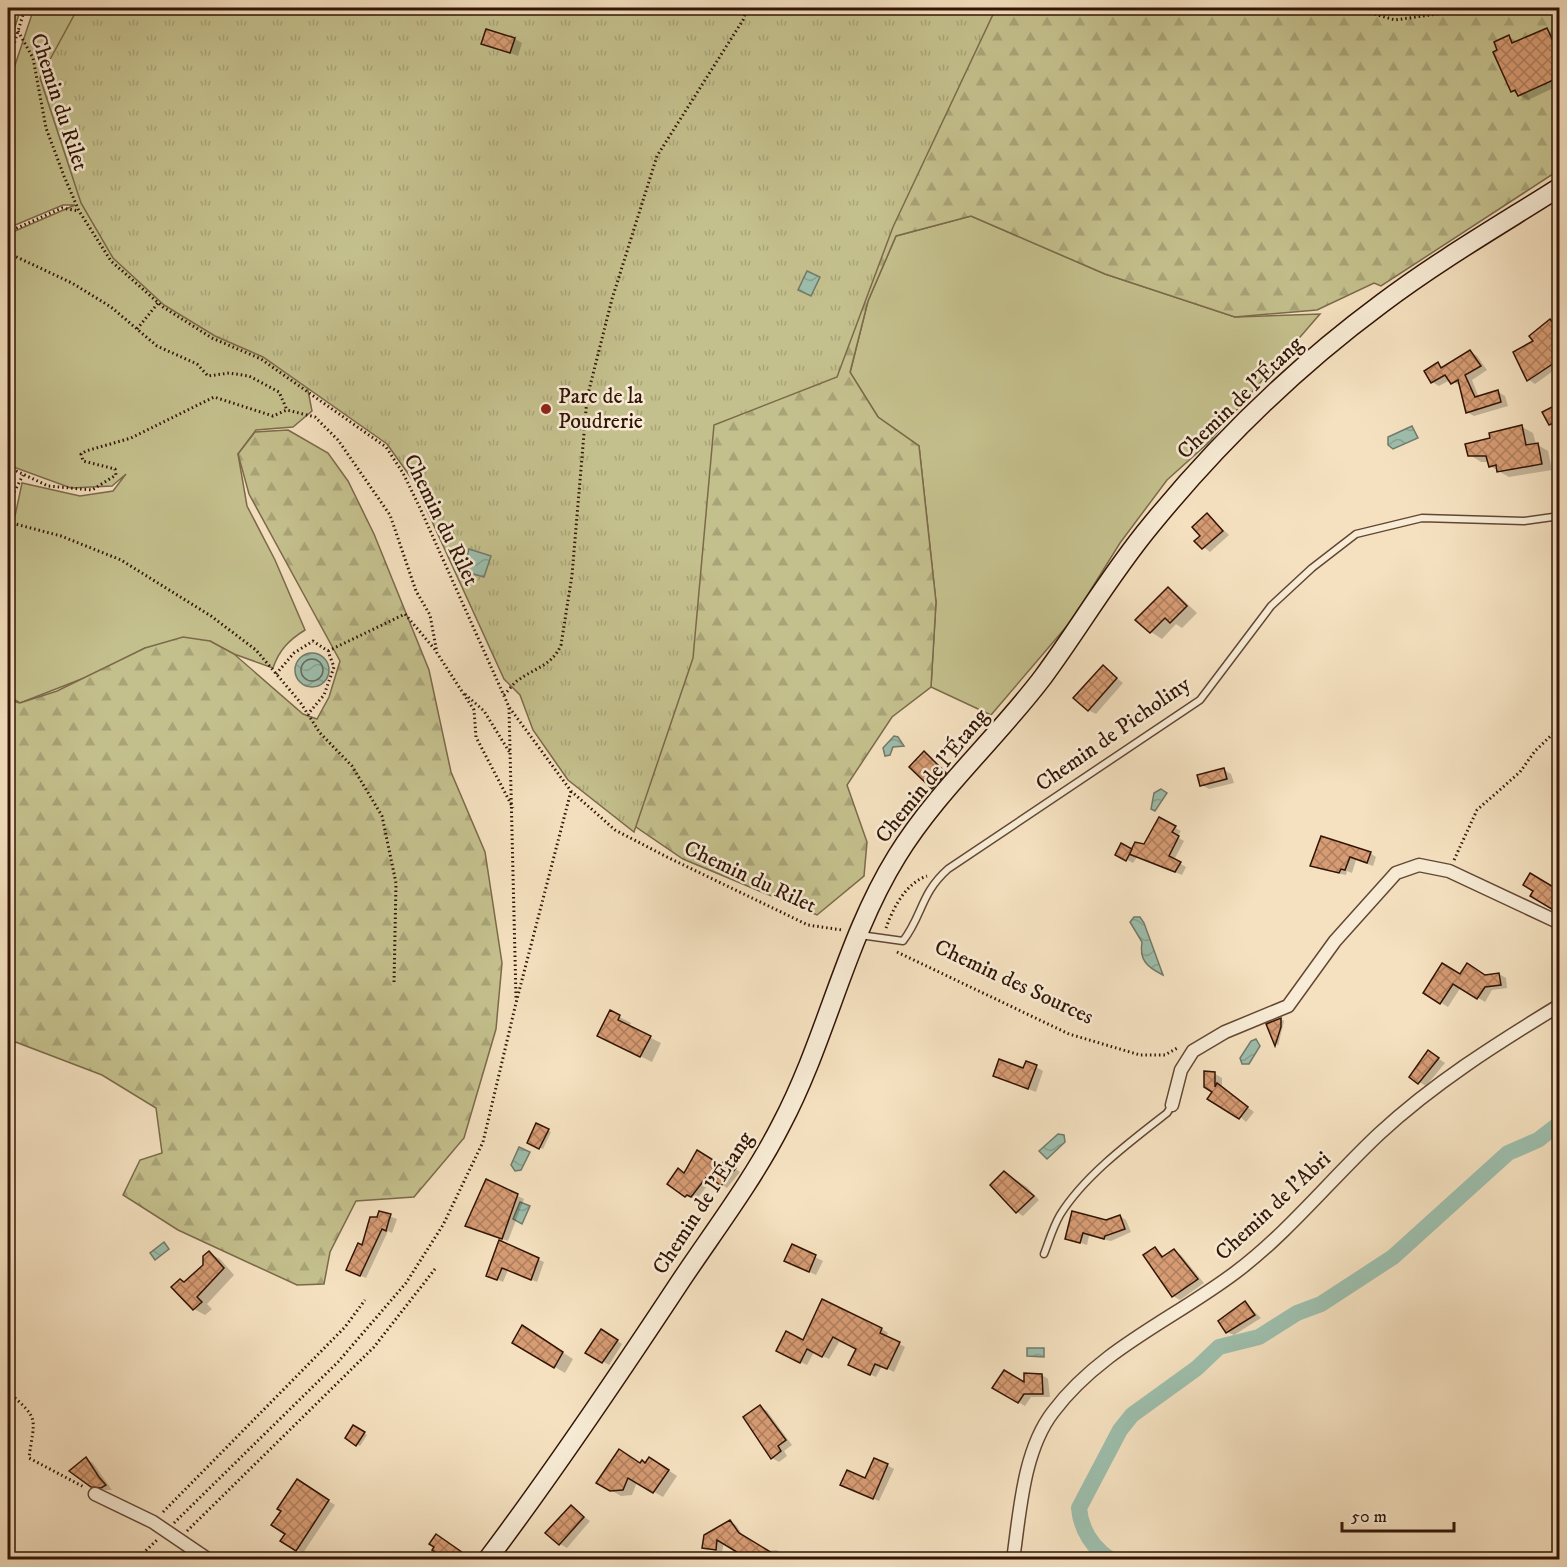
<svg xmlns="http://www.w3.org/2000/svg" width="1567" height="1567" viewBox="0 0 1567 1567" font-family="'IM FELL DW Pica',serif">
<defs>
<pattern id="forest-firs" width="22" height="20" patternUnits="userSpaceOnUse" patternTransform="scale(1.5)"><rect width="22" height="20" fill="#c4c08d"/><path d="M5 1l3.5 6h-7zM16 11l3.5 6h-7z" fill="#a9a478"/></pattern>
<pattern id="park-tufts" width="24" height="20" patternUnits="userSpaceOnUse" patternTransform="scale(1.5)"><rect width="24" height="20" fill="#c4c08d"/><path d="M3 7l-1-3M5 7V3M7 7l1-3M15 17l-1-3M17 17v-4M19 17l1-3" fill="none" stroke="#a9a478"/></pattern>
<pattern id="water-waves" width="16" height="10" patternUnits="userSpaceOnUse" patternTransform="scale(1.5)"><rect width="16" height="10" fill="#9dbeac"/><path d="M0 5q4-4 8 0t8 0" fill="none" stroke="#88a292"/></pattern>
<pattern id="building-cross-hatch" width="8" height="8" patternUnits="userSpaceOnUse" patternTransform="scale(1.5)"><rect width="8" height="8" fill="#d79c74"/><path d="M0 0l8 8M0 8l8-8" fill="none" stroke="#af7e5d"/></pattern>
</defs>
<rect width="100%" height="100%" fill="#f5e1c0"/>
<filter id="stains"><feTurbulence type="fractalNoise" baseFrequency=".00333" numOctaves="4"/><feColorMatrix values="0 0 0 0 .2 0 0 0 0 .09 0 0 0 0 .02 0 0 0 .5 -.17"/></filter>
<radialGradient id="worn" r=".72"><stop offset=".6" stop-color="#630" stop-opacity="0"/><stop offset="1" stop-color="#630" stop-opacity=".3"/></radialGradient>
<g fill="#c4c08d" stroke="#7b6a4a" stroke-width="1.5">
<path d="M8,8H21L8,49Z"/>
<path d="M34,8H234L312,411L293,427L256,430L238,454L247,506L275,560L305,630C289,640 279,650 273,668L234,654L210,641L145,648L102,671L20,703L8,696V525L15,516L22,483L80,496L113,491L126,474L112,486L71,488L8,465V234L75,205H63L8,228V86Z"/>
<path d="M971,216L1105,274L1235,317L1320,314L1207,444L1167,480L1120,543L1072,620L991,715L931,687L936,602L919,446L878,417L850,373L868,301L896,236Z"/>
</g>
<g fill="url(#forest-firs)" stroke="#7b6a4a" stroke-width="1.5">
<path d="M359,8H1559V170L1381,286L1374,283L1317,310L1235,317L1105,274L971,216L896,236L868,301L850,372L878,417L919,446L936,602L931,687L892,717L847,785L867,842L864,876L817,915L683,859L611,810L426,479Z"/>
<path d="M288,430L328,453L348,481L374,534L429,670L451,772L485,852L502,963L496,1029L464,1138L414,1197L356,1201L330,1252L324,1284L297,1285L178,1230L123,1195L140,1160L162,1153L156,1108L102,1075L13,1041L8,1035V700L20,703L57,691L145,648L183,637L210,641L234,654L303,714L317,719L329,697L340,661L249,494L238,454L255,432Z"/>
</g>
<path fill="url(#park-tufts)" stroke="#7b6a4a" stroke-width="1.5" d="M78,8H996L893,227L837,377L714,425L693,658L634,832L568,780L533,730L520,695L504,679L414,482L387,444L263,357L215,336L164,305L113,258L81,203L40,78Z"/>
<g fill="url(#water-waves)" stroke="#727a6a" stroke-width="1.5">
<path d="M807,271L820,277L811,296L798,290Z"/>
<path d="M1412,426L1418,438L1393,449L1388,445V437Z"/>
<path d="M469,549L491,556L484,577L463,571Z"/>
<circle cx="312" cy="670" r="17"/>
<path d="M894,736L898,737L904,746L893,747L890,755L885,756L883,748Z"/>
<path d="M1161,789L1167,793L1155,811L1151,809L1154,793Z"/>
<path d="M1134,917H1140L1144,923L1163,975C1147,967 1139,960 1142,942L1130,922Z"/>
<path d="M1256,1039L1260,1046L1249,1064H1242L1240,1058L1251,1041Z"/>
<path d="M1058,1134L1064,1135L1065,1142L1047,1159L1039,1151Z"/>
<path d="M519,1147L530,1152L521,1170L515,1171L511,1165Z"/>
<path d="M520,1202L530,1206L522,1224L513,1219Z"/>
<path d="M164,1242L169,1249L155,1260L150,1253Z"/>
<path d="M1027,1348H1044V1357L1027,1356Z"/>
</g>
<g fill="#0003">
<path d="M1547,30L1556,35L1560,43V85L1528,100L1512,91L1509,37L1518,42Z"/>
<path d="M515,39L522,43L518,56L483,43Z"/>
<path d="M1550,321L1560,328V366L1535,384L1529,380L1515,353L1536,342Z"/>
<path d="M1470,352L1477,356L1487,370L1472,380L1479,398L1498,392L1505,396L1508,406L1474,416L1467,412L1461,386L1450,380L1439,386L1432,382L1438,364L1445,368Z"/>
<path d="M1560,405V427L1557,428L1550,424Z"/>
<path d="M1522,427L1533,433L1536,444L1548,451L1552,470L1509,477L1490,466L1489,462H1481L1470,455L1492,439Z"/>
<path d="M1207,515L1229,535L1210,552L1196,541L1202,536Z"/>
<path d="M1168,589L1179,596L1197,613L1182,628L1176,624L1162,639L1151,632Z"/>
<path d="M1103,667L1123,683L1096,714L1088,710Z"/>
<path d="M924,753L952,777L940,792L911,767Z"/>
<path d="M1224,770L1231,774L1234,783L1209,789L1202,785Z"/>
<path d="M1159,819L1181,831L1177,837L1184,841L1174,860L1186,867L1182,875L1137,857L1133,863L1117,854L1145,846Z"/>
<path d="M1322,838L1370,853L1376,857L1373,866L1356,860L1352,873L1347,871L1346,875L1318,869L1312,866Z"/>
<path d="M1499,974L1506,978L1507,988L1492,990L1485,1002L1461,987L1448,1007L1425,993L1460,975Z"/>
<path d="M610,1012L631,1023L629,1027L661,1043L652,1062L610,1041Z"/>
<path d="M1281,1019L1284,1021L1278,1046L1268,1025Z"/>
<path d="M1435,1056L1445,1063L1426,1086L1419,1082Z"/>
<path d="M1036,1067L1043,1071L1036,1092L995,1076Z"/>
<path d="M1215,1074L1222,1078V1087L1254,1112L1246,1122L1214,1092Z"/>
<path d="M537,1125L551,1132L543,1149L529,1143Z"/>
<path d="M725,1162L740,1172L727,1188L713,1178L697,1199L686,1196L685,1174L721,1167Z"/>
<path d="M1005,1173L1027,1187L1039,1200L1023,1216L1017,1212Z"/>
<path d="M487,1181L524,1199L508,1241L473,1229Z"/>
<path d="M380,1213L397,1219L392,1233L388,1231L366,1278L354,1273Z"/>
<path d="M1120,1216L1126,1220L1131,1232L1111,1241L1089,1236L1087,1245L1067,1238Z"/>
<path d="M500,1242L544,1262L537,1282L508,1270L503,1282L494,1278Z"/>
<path d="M793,1246L823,1261L816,1275L793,1264Z"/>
<path d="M1155,1249L1165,1257L1174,1251L1181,1255L1204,1283L1180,1300L1173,1296Z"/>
<path d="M209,1253L220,1259L234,1275L207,1304L212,1309L205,1315L194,1309L174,1288L185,1283L204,1266Z"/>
<path d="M822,1301L882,1329L888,1333L886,1337L905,1347L894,1372L882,1366L876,1377L856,1368L858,1349L839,1342L829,1359L814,1352L807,1365L784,1354L803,1342Z"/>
<path d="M1245,1303L1261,1318L1234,1335L1227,1332Z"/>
<path d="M523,1327L573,1359L565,1373L514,1343Z"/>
<path d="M607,1334L622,1344L609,1365L587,1352Z"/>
<path d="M1042,1375L1048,1379L1050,1397H1031L1025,1406L994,1387L1025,1384Z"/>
<path d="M760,1407L767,1411L792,1445L784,1451L787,1456L779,1462L772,1458Z"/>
<path d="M354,1427L367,1435L360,1446L347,1438Z"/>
<path d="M86,1459L93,1463L112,1490H99L91,1486Z"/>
<path d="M640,1464H659L677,1476L663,1497L637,1482L632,1495L621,1496L599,1483Z"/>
<path d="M887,1465L894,1469L879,1501L849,1488Z"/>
<path d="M297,1481L335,1505L303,1553L283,1540L287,1534Z"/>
<path d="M571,1507L590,1521L567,1548L560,1544Z"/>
<path d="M730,1522L736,1525L745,1539L767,1551L776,1550L783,1553L784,1560H757L724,1542L722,1553L704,1547Z"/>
<path d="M443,1540L472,1560H457L452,1557L450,1560L434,1550Z"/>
</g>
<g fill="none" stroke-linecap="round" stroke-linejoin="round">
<circle stroke="#686959" stroke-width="1.5" cx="312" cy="670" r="11"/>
<path stroke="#9dbeac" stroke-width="16" d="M1111,1560C1093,1548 1081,1530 1079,1508L1120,1430L1132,1415L1197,1368L1219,1347L1259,1337L1297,1313L1321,1304L1393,1257L1508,1153L1538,1140L1560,1123"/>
</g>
<g fill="url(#building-cross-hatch)" stroke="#321406" stroke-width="1.5">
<path d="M1547,28L1560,56V77L1518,96L1515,90L1511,92L1493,52L1497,50L1494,42L1509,35L1512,43Z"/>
<path d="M486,29L515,38L510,53L481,44Z"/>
<path d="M1550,319L1560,331V359L1527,381L1513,352L1533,341L1529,336Z"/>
<path d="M1470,350L1481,366L1465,375L1475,397L1498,390L1501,402L1466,413L1458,380L1451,384L1445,375L1431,383L1424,371L1438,362L1441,368Z"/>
<path d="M1560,403V420L1549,425L1542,412Z"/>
<path d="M1522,425L1526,445L1538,443L1542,464L1497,472L1496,465L1489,467L1486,456H1468L1465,444L1490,438L1489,433Z"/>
<path d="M1207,513L1223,531L1202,549L1194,541L1200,536L1192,527Z"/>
<path d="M1168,587L1187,606L1170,623L1165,618L1150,633L1135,620Z"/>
<path d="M1103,665L1117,678L1088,711L1073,698Z"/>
<path d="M924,751L946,773L932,789L909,767Z"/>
<path d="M1224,768L1227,779L1200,786L1197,775Z"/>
<path d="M1159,817L1176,826L1172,832L1179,836L1169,856L1181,862L1175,872L1129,854L1135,842L1144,844Z"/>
<path d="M1321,836L1371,852L1367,863L1350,857L1345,870L1341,869L1339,873L1310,866Z"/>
<path d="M1121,843L1132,849L1126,861L1115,855Z"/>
<path d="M1530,873L1560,891V914L1530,896L1533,891L1523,885Z"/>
<path d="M1442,963L1460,974L1467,963L1485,975L1499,973L1501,985L1485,987L1477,999L1453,984L1440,1004L1423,993Z"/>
<path d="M610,1010L620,1015L618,1020L651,1036L640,1057L597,1036Z"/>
<path d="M1281,1018V1027L1275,1046L1266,1024Z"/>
<path d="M1428,1050L1439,1058L1418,1084L1409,1077Z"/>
<path d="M999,1059L1023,1068L1026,1061L1037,1065L1028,1089L993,1076Z"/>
<path d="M1204,1071L1215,1072V1087L1217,1083L1248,1107L1239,1119L1207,1099L1212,1092L1204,1087Z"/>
<path d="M536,1123L549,1129L539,1149L527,1143Z"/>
<path d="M697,1150L721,1165L724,1161L736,1168L721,1186L708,1175L691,1197L687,1195L685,1197L667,1184L678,1168L684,1173Z"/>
<path d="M1004,1171L1034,1196L1016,1213L990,1185Z"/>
<path d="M486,1179L518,1194L502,1239L465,1226Z"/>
<path d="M379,1211L391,1214L389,1220L386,1231L382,1229L360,1276L346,1270L358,1243L362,1245L370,1217H377Z"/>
<path d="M1072,1211L1106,1220L1120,1215L1125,1229L1105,1236L1104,1239L1083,1233L1080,1243L1065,1239Z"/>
<path d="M499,1240L539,1258L531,1280L502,1268L497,1280L486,1276Z"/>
<path d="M792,1244L816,1255L809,1272L784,1261Z"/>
<path d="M1155,1247L1162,1257L1174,1249L1198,1279L1172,1297L1143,1255Z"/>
<path d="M209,1251L224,1268L197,1297L202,1302L193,1310L171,1287L180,1279L184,1282L203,1265V1256Z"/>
<path d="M822,1299L882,1328L880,1333L900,1342L887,1369L875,1364L870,1375L848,1365L856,1349L833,1337L822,1357L807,1349L800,1363L776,1351L786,1331L803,1340Z"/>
<path d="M1245,1301L1255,1315L1226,1333L1218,1321Z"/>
<path d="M522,1325L563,1352L554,1368L512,1343Z"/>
<path d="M601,1329L618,1340L602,1363L585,1353Z"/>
<path d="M1004,1370L1024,1382V1373L1042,1374L1043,1394H1024L1018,1403L992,1388Z"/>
<path d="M760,1405L786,1440L778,1446L781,1451L771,1459L743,1417Z"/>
<path d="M353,1425L365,1432L356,1446L345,1438Z"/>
<path d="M619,1449L640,1463L642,1460L645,1463L649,1457L669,1470L653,1493L628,1478L623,1490L610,1491L596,1483Z"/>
<path d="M86,1457L99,1477L106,1485L101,1488L91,1487L69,1471Z"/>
<path d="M874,1458L888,1464L873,1499L840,1485L847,1470L865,1478Z"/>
<path d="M297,1479L329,1500L296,1551L280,1541L285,1534L271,1525L281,1511L277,1509Z"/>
<path d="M571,1505L584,1517L559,1545L545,1533Z"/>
<path d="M730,1520L739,1533L784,1560H750L717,1540L716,1550L702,1548L704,1535Z"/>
<path d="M436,1534L466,1555L463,1560H454L445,1554L442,1557L432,1550L434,1547L429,1544Z"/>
</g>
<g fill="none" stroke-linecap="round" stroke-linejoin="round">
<g stroke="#634734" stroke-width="9">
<g id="lane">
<path d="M860,935L903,941C923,915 920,894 948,869L1200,700L1271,606L1312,568L1356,534L1422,518L1524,521L1560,516"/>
<path d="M1044,1254C1049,1241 1053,1227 1060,1215C1084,1176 1131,1141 1167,1113L1172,1105"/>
</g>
</g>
<g stroke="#634734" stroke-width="15">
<g id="street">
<path d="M1172,1105L1181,1070L1193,1051L1225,1032L1288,1006L1335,941L1396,873L1419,865L1449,871L1560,923"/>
<path d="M95,1494L153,1522L209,1560"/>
<path d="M1013,1560C1020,1512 1023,1451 1053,1412C1100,1349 1174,1319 1236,1272C1288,1233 1331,1179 1379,1134C1434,1083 1496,1044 1560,1005"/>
</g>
</g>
<g stroke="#321406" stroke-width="21">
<path id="secondary" d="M487,1560C555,1470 618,1376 680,1282C714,1231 753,1180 781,1125C827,1038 845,940 897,856C937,791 997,738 1043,677C1080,627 1111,573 1151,525C1218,443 1296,367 1381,304C1438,261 1500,225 1560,187"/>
</g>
<g stroke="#321406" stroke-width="3" stroke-dasharray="1.5 3" stroke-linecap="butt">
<path d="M255,8L280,13L318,8"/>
<path d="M1353,8L1395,20L1479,8"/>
<path d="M18,31L33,58L46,128L64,176L79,211L111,261L163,307L212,338L261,359L386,447L403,473L420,508L509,707L571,791L615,830L667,857L808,925L842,930"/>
<path d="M8,64L25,8"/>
<path d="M8,232L62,208L79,211"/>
<path d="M8,253L72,283L111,307L157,346L197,364L208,376L229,373L249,376L279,392L287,410"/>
<path d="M137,329L158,303"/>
<path d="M8,467L48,486L92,490L116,475L115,469L83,461L81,454L86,451L131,438L214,397L273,416L287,410L315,417L338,440L390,515L416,591L430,615L437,653L474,710L476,737L513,808"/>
<path d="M8,504L23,475"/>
<path d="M8,522L61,536L121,560L211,616L256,650L300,702L320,733L352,766L382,816L396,883L394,983"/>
<path d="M328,651L405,614L437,652"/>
<path d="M276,674L294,653L313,641L328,651L334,667L324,695L308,714"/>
<path d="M465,694L484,711L510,753"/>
<path d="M504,695C508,691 512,685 517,681C534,668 552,666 561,645L572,575L587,398L612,299L657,156L743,20L747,8"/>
<path d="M509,708L516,998"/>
<path d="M1454,860L1477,810L1520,772L1535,751L1560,727"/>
<path d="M886,928C893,908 906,883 927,876"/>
<path d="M897,952L1069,1034L1140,1055H1165L1179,1047"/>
<path d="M8,1392C41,1420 34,1418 29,1458L84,1487"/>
<path d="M163,1512L345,1327L365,1300"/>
<path d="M174,1523L338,1362L406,1283L443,1225L483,1142L516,1003L571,791"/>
<path d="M187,1531L374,1347L435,1269"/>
<path d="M136,1560L157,1540"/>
</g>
<use href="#lane" stroke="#f8ecd6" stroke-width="6"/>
<use href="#street" stroke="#f8ecd6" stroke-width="12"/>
<use href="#secondary" stroke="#f8ecd6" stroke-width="18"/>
</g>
<circle fill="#8f2418" stroke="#f8ecd6" stroke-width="2" cx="546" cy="409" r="6"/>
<g text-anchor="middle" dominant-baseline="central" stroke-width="5" stroke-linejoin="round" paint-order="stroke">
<g font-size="22" fill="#321406" stroke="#f8ecd6">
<text transform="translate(59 102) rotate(72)">Chemin du Rilet</text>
<text transform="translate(1240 398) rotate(-44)">Chemin de l’Étang</text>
<text transform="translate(441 520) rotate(64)">Chemin du Rilet</text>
<text transform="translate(1113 734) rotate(-35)">Chemin de Picholiny</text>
<text transform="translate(932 776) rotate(-51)">Chemin de l’Étang</text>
<text transform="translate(750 877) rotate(25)">Chemin du Rilet</text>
<text transform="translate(1014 982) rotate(25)">Chemin des Sources</text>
<text transform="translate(703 1203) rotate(-57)">Chemin de l’Étang</text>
<text transform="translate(1273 1206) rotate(-43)">Chemin de l'Abri</text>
</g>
<g font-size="22" fill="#321406" stroke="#f8ecd6" text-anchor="start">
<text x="558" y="396">Parc de la<tspan x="558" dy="25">Poudrerie</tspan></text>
</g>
</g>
<rect width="1567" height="1567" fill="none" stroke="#f5e1c0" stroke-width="30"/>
<rect x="9" y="9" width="1549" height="1549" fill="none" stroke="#321406" stroke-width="3"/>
<rect x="15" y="15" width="1537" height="1537" fill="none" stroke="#321406" stroke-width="1.5"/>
<path d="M1342 1522v9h112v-9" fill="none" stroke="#321406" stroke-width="3"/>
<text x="1351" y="1522" font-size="18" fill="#321406" stroke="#f8ecd6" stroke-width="4.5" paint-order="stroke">50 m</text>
<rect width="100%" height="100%" filter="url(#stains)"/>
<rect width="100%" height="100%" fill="url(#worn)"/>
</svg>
